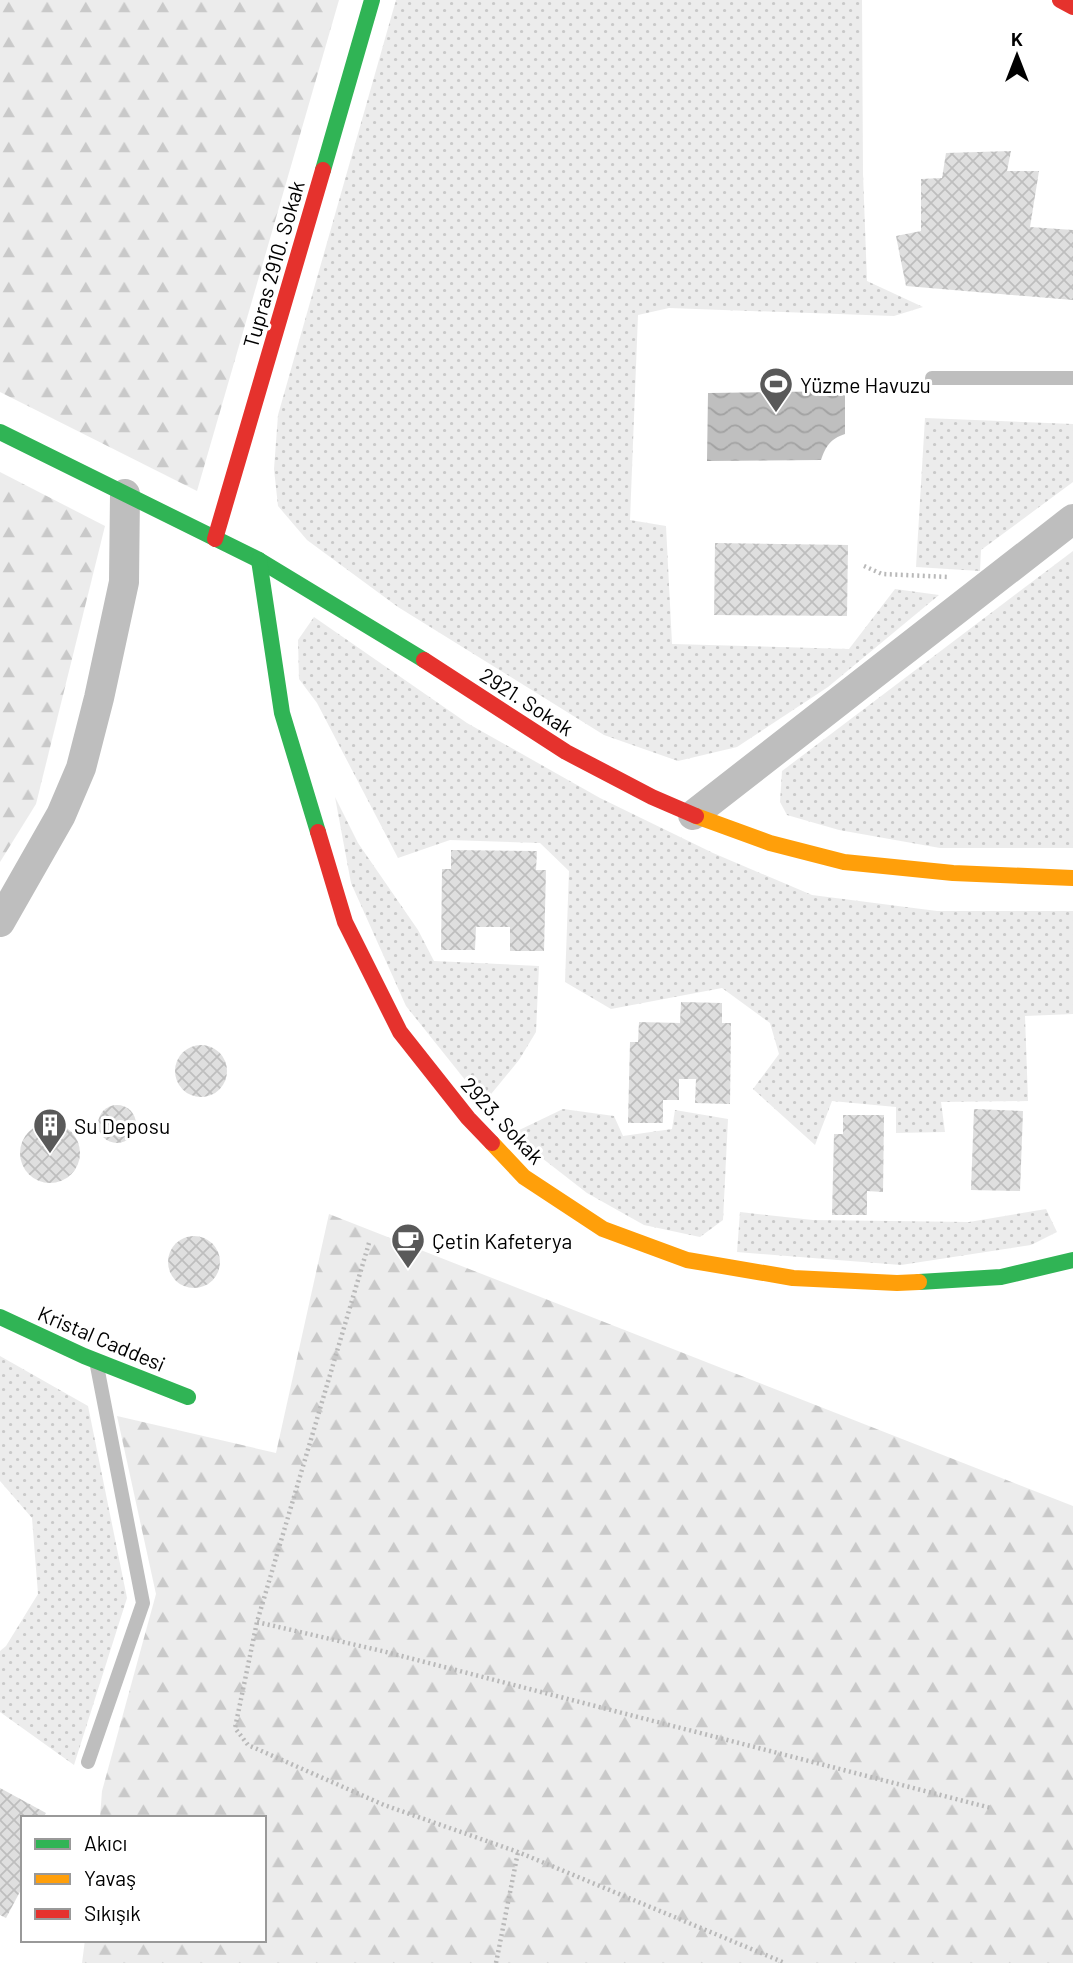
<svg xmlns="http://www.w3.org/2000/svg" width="1073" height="1963" viewBox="0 0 1073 1963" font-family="Barlow,sans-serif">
<defs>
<pattern id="grass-dots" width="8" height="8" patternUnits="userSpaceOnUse" patternTransform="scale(1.75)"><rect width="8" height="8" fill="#ececec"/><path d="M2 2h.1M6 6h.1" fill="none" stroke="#c9c9c9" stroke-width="1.8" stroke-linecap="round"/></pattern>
<pattern id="forest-firs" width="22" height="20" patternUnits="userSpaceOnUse" patternTransform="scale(1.75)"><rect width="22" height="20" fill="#ececec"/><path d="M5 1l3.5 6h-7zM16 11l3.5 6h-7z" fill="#c9c9c9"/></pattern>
<pattern id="water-waves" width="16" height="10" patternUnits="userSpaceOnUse" patternTransform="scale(1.75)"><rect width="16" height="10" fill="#bfbfbf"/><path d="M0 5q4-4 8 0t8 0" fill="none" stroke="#a2a2a2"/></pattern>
<pattern id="building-cross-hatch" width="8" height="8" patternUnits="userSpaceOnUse" patternTransform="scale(1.75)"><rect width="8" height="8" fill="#dfdfdf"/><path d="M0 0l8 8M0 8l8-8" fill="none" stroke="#bebebe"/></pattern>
</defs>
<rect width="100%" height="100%" fill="#fff"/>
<g fill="url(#grass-dots)">
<path d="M396,0H862L863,174L867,281L923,307L894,316L669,308L638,315L630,520L666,526L672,644L849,649L895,589L939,595L828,687L737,747L678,761L604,735L398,607L307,540L278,506L274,469L278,415Z"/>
<path d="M925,418L1073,424V482L981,550L980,571L916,567Z"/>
<path d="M1073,551V848H940L839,830L787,815L780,802L782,771Z"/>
<path d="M314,617L467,723L600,798L713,853L812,895L937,911H1073V1014L1025,1016L1028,1101L941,1102L945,1132L896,1133V1107L832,1101L815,1145L753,1089L779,1054L770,1023L722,988L611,1009L565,982L569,871L540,843L450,840L398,858L317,703L299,679L298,640Z"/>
<path d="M335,797L358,843L418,930L434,961L539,966L536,1032L519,1060L487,1099L466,1081L406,1006L351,883Z"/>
<path d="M563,1109L614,1116L623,1136L672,1129L675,1110L728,1119L723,1220L700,1237L644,1225L587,1193L511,1134Z"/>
<path d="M1046,1209L1057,1232L1031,1245L901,1265L737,1252L740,1212L813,1220L969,1222Z"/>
<path d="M0,1356L88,1406L127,1598L74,1765L0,1712V1651L6,1646L38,1594L32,1518L0,1481Z"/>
</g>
<g fill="url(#forest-firs)">
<path d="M0,0H339L197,491L0,392Z"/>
<path d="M0,472L105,526L36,804L0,862Z"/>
<path d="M329,1214L1073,1506V1963H82L85,1940H264V1818H100L102,1791L156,1594L117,1416L276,1453Z"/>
</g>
<path fill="url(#water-waves)" d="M845,391V434C830,439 826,446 821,460L707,461L708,393Z"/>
<g fill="url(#building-cross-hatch)">
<path d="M1011,151L1007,171H1039L1030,227L1073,230V300L906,286L896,236L921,231V179L942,178L946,153Z"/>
<path d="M715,543L848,545L847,616L714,615Z"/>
<path d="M451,850L537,851L536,870H546L544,951H510V927H476L475,950H441L442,869H451Z"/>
<path d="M681,1002L722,1003V1023H731L730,1104L695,1103L696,1079H679V1100H663V1123H628L630,1042H638L639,1022L680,1023Z"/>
<circle cx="201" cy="1071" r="26"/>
<circle cx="117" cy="1124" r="19"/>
<path d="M974,1109L1023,1111L1020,1191L971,1190Z"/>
<path d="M843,1115H884L883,1192L867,1191V1215H832L834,1134H843Z"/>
<circle cx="50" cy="1153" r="30"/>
<circle cx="194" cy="1262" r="26"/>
<path d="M0,1788L46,1813L43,1818H23V1886L6,1918L0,1915Z"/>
</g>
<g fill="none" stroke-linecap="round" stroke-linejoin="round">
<g stroke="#b9b9b9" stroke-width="4.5" stroke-dasharray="2 3.5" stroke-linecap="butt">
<path d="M864,566L882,574L949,577"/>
<path d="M369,1243L257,1622L235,1728L248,1745L384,1805L518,1852L785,1963"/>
<path d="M257,1622L382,1651L991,1808"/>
<path d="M496,1963L518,1852"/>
</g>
<g stroke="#bebebe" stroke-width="14">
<path d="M932,378H1073"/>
<path d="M88,1762L143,1603L97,1366"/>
</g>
<g stroke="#bebebe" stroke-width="30">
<path d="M693,815L1073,519"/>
<path d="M0,922L61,815L81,768L99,698L124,582L125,494"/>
</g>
<g stroke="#30b455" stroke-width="16">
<path d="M323,170L372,0"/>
<path d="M0,432L259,560L424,660"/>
<path d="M259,560L282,713L318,832"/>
<path d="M919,1282L1001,1277L1073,1260"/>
<path d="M0,1317L84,1356L188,1397"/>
</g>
<g stroke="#ff9f0a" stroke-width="16">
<path d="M696,816L770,843L844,862L953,873L1073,878"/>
<path d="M492,1143L524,1177L603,1229L687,1260L793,1278L897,1283L919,1282"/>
</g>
<g stroke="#e5322d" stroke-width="16">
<path d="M1060,0L1073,7"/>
<path d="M215,539L323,170"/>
<path d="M424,660L566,752L652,797L696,816"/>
<path d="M318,832L345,922L400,1032L468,1118L492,1143"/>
</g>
</g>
<defs>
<g id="stadium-pin" transform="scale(1.75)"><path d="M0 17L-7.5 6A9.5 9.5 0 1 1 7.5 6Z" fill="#595959" stroke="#fff"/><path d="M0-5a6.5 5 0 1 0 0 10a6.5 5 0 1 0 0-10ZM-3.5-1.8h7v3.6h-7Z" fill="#fff"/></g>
<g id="building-pin" transform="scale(1.75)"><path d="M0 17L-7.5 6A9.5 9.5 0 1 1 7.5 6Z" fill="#595959" stroke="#fff"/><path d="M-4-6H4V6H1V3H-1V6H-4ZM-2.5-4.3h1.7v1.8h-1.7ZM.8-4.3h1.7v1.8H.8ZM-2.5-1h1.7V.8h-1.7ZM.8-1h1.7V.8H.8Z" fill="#fff"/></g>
<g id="cafe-pin" transform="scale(1.75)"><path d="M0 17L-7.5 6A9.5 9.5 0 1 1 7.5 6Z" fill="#595959" stroke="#fff"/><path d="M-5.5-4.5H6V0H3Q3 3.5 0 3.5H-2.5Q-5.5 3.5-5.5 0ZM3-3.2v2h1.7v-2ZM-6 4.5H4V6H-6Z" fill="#fff"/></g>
</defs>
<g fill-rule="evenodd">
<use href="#stadium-pin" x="776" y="384"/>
<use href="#building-pin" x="50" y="1125"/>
<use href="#cafe-pin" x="408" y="1240"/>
</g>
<g text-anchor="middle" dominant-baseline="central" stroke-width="6" stroke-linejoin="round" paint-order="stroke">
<g font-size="21" fill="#000" stroke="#fff">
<text transform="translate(273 264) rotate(-74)">Tupras 2910. Sokak</text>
<text transform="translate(527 701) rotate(33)">2921. Sokak</text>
<text transform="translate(503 1120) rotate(47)">2923. Sokak</text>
<text transform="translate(102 1338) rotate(23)">Kristal Caddesi</text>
</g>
<g font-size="21" fill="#000" stroke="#fff" text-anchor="start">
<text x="800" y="384">Yüzme Havuzu</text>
<text x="74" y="1125">Su Deposu</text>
<text x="432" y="1240">Çetin Kafeterya</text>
</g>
</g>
<rect x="21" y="1816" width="245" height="126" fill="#ffffff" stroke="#999999" stroke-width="2"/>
<rect x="35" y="1839" width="35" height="10" fill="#30b455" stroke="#999999" stroke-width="2"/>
<text x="84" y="1851" font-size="21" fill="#000000">Akıcı</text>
<rect x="35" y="1874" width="35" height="10" fill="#ff9f0a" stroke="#999999" stroke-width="2"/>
<text x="84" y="1886" font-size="21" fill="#000000">Yavaş</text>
<rect x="35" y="1909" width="35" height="10" fill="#e5322d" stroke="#999999" stroke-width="2"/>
<text x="84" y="1921" font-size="21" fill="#000000">Sıkışık</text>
<g transform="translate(1017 56)" stroke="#ffffff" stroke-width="5" paint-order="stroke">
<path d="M0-5L12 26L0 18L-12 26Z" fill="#000000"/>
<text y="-10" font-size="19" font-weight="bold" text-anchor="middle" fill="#000000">K</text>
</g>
</svg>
